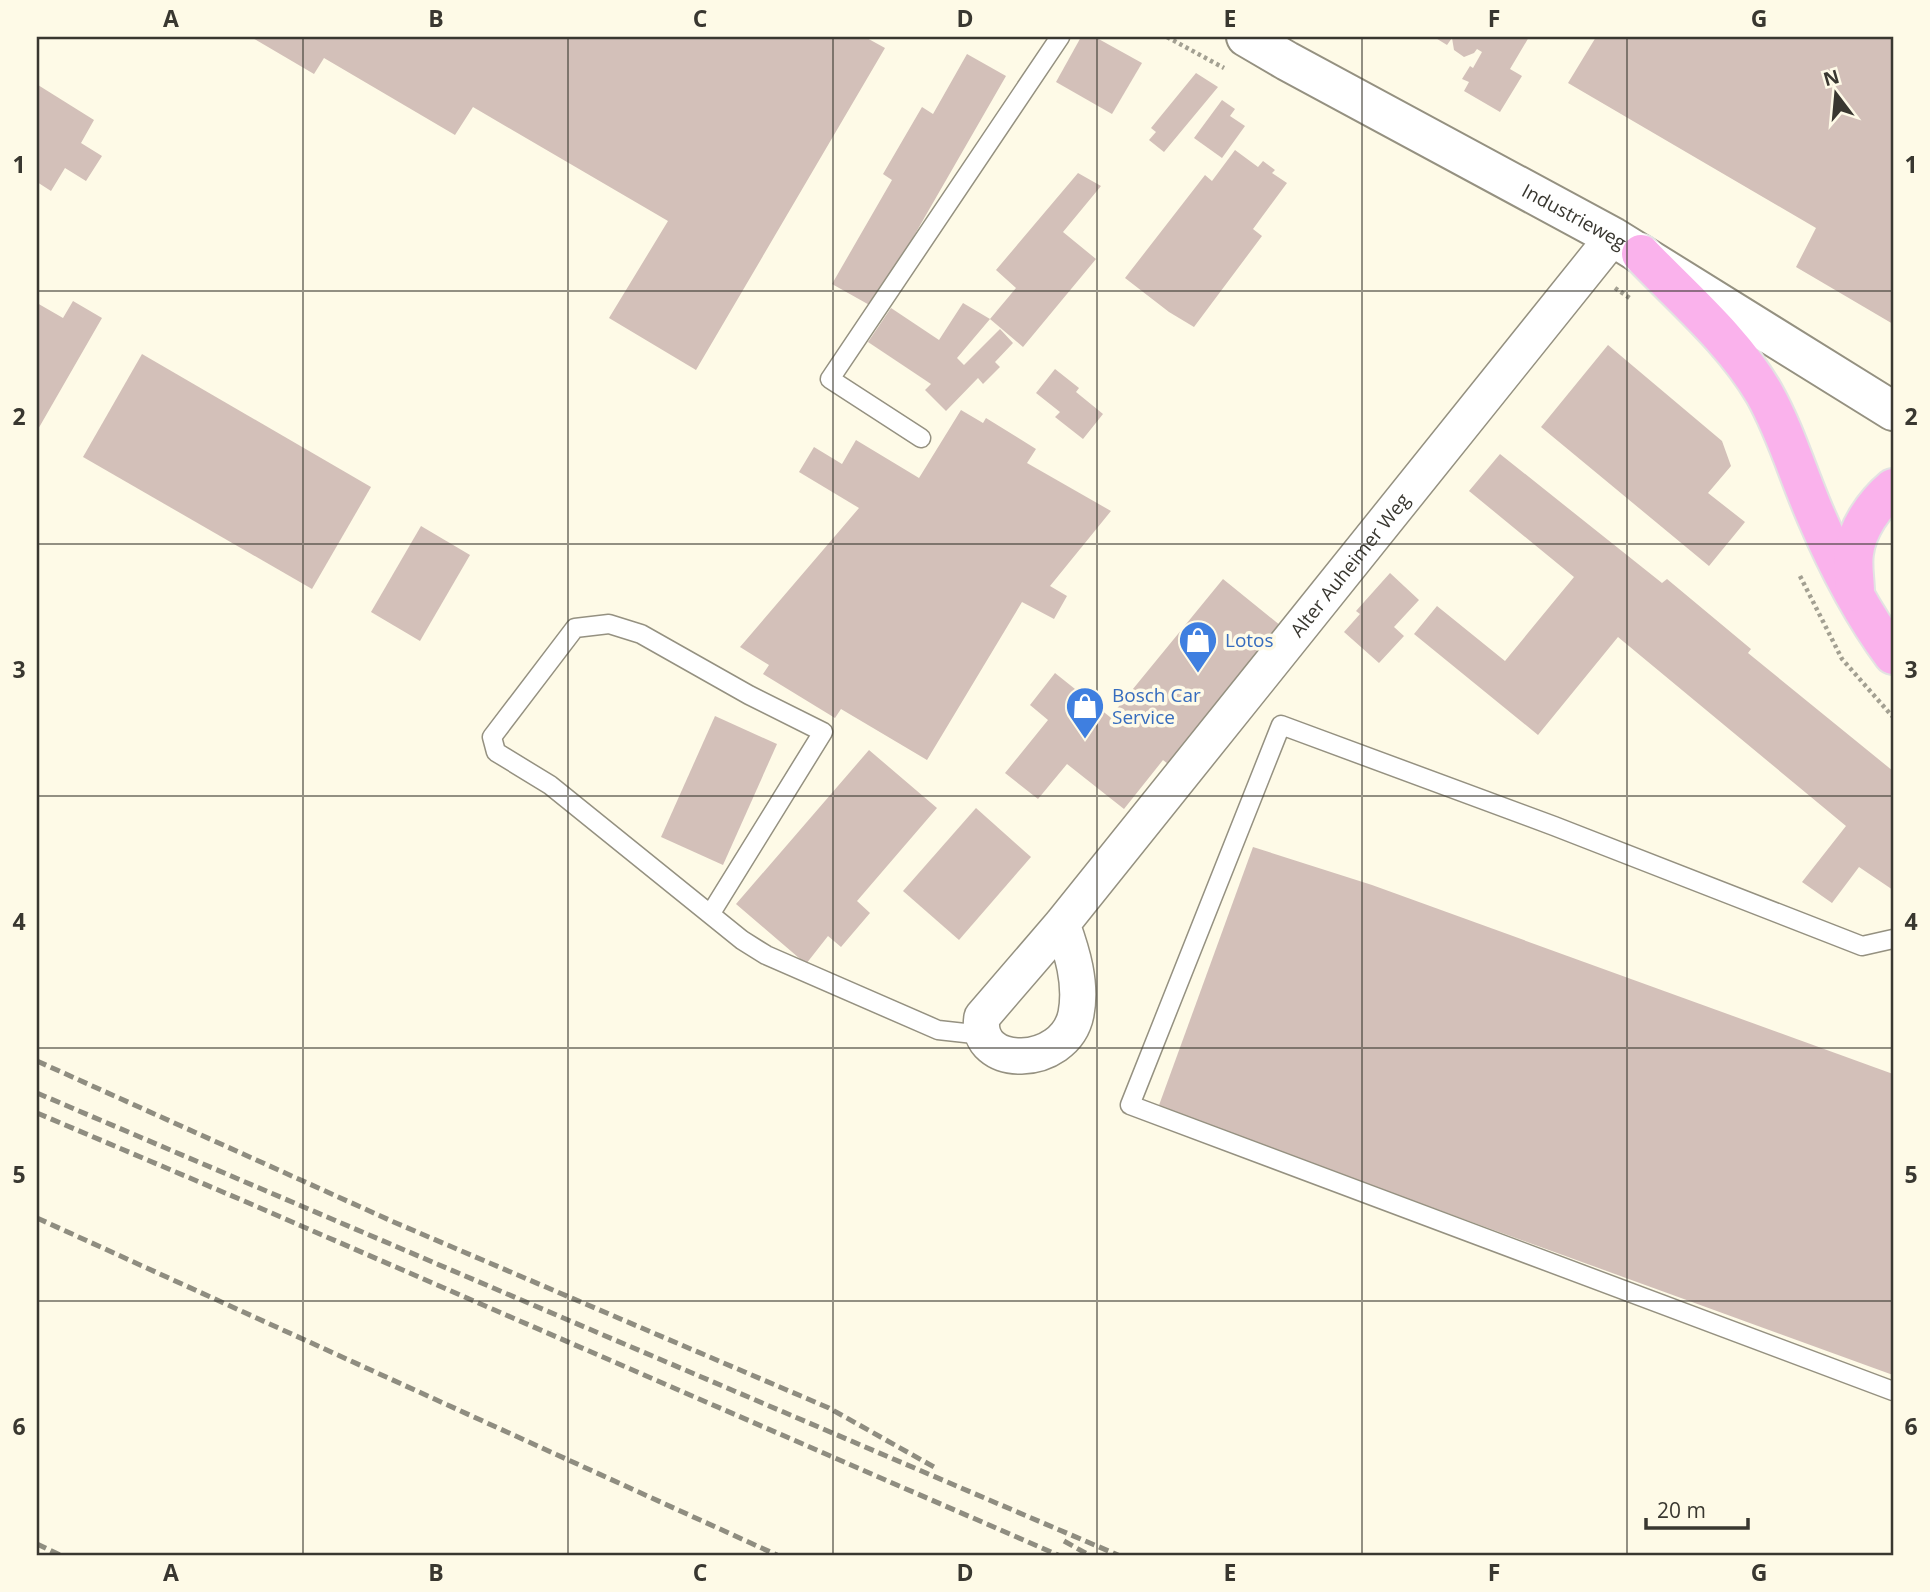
<svg xmlns="http://www.w3.org/2000/svg" width="1930" height="1592" viewBox="0 0 1930 1592" font-family="'Open Sans',sans-serif">
<rect width="100%" height="100%" fill="#fefae7"/>
<g fill="#d3c0b9">
<path d="M251,37H865L885,48L696,370L609,318L668,221L473,107L455,135L324,58L314,74Z"/>
<path d="M1081,37H1095L1142,63L1112,114L1056,82Z"/>
<path d="M1434,37H1529L1510,69L1522,76L1500,112L1464,91L1469,82L1462,79L1470,66L1473,68L1482,52L1477,49L1474,53L1464,57L1454,50L1452,38L1447,45Z"/>
<path d="M1596,37H1893V324L1796,267L1816,228L1568,83Z"/>
<path d="M967,54L1006,76L873,307L832,284L892,180L883,174L922,107L933,114Z"/>
<path d="M1196,73L1218,87L1164,152L1149,140L1156,132L1151,128Z"/>
<path d="M38,85L94,120L81,143L102,156L86,181L65,168L51,191L37,182Z"/>
<path d="M1222,100L1235,109L1230,116L1245,126L1222,158L1194,138Z"/>
<path d="M1235,150L1258,167L1263,161L1275,170L1272,173L1287,183L1253,229L1262,236L1194,327L1169,312L1125,278L1205,175L1212,181Z"/>
<path d="M1078,173L1101,186L1063,232L1096,259L1023,347L990,319L1016,288L996,270Z"/>
<path d="M73,301L102,318L37,431V303L63,318Z"/>
<path d="M963,303L990,319L957,358L964,365L1000,329L1013,343L995,362L1000,367L983,384L978,378L946,411L925,390L931,384L868,342L891,308L939,340Z"/>
<path d="M1608,345L1722,441L1731,466L1708,493L1745,522L1709,566L1541,427Z"/>
<path d="M142,354L371,487L312,589L83,457Z"/>
<path d="M1055,369L1079,388L1076,392L1103,414L1083,439L1055,417L1060,412L1036,393Z"/>
<path d="M961,410L983,423L986,418L1036,449L1027,463L1111,511L1050,586L1067,596L1054,619L1022,602L927,760L841,709L835,718L763,674L769,665L740,647L859,508L799,472L814,447L842,464L856,440L919,478Z"/>
<path d="M1500,454L1662,583L1667,579L1751,649L1748,653L1893,771V890L1859,867L1832,903L1802,882L1846,826L1618,637L1538,735L1414,634L1437,606L1505,661L1574,577L1469,491Z"/>
<path d="M421,526L470,555L420,641L371,612Z"/>
<path d="M1390,573L1419,600L1394,627L1404,636L1379,663L1344,632L1360,614L1356,611Z"/>
<path d="M1223,579L1286,630L1173,768L1163,760L1124,809L1067,764L1038,799L1005,773L1048,720L1030,705L1055,673L1110,717Z"/>
<path d="M715,716L777,744L723,865L661,837Z"/>
<path d="M869,750L937,808L857,901L870,913L841,947L828,936L806,964L736,904Z"/>
<path d="M976,808L1031,857L959,940L903,891Z"/>
<path d="M1253,847L1372,885L1893,1074V1375L1158,1108Z"/>
</g>
<g fill="none" stroke-linecap="round" stroke-linejoin="round">
<g stroke="#959181" stroke-width="21">
<g id="service">
<path d="M921,438L830,379L1060,37"/>
<path d="M711,913L823,732L749,695L641,634L609,624L575,628L492,737L496,752L550,785L742,940L766,955L938,1030L983,1035"/>
<path d="M1893,939L1862,946L1554,826L1281,725L1130,1105L1893,1391"/>
</g>
</g>
<g stroke="#959181" stroke-width="38">
<g id="minor">
<path id="s1" d="M1062,924C1072,952 1082,983 1076,1014C1065,1069 973,1070 982,1017L1062,924L1613,237"/>
</g>
</g>
<g stroke="#959181" stroke-width="42">
<g id="tertiary">
<path id="s2" d="M1246,37L1287,61L1613,237L1893,411"/>
</g>
</g>
<g stroke="#e3e3e2" stroke-width="42">
<g id="trunk">
<path d="M1641,254C1683,298 1733,340 1764,393C1786,432 1798,475 1816,516C1837,565 1862,613 1893,655"/>
<path d="M1855,592C1855,580 1852,566 1854,553C1857,529 1874,504 1893,488"/>
</g>
</g>
<g stroke="#a3a092" stroke-width="4.5" stroke-dasharray="3.5 3.5" stroke-linecap="butt">
<path d="M1167,37L1224,68"/>
<path d="M1615,288L1631,299"/>
<path d="M1800,576L1842,659L1893,717"/>
</g>
<use href="#service" stroke="#fff" stroke-width="18"/>
<use href="#minor" stroke="#fff" stroke-width="35"/>
<use href="#tertiary" stroke="#fff" stroke-width="38"/>
<use href="#trunk" stroke="#fab2ec" stroke-width="38"/>
<g stroke="#8f8d80" stroke-width="5" stroke-dasharray="10 5" stroke-linecap="butt">
<path d="M37,1061L396,1223L829,1408L934,1467"/>
<path d="M37,1093L1118,1555"/>
<path d="M37,1113L244,1201L1058,1555"/>
<path d="M37,1218L777,1555"/>
<path d="M1064,1541L1089,1555"/>
<path d="M37,1544L60,1555"/>
</g>
</g>
<path fill="none" stroke="#393730" stroke-width="2" stroke-opacity="0.55" d="M303,37V1555M568,37V1555M833,37V1555M1097,37V1555M1362,37V1555M1627,37V1555M37,291H1893M37,544H1893M37,796H1893M37,1048H1893M37,1301H1893"/>
<defs>
<g id="shop-pin" transform="scale(2.0125)"><path d="M0 17L-7.5 6A9.5 9.5 0 1 1 7.5 6Z" fill="#3f7fe0" stroke="#fefae7"/><path d="M-5-2.5h2.3a2.7 3.5 0 0 1 5.4 0H5L5.5 6h-11ZM-1.5-2.5h3a1.5 2.3 0 0 0-3 0Z" fill="#fff"/></g>
</defs>
<g fill-rule="evenodd">
<use href="#shop-pin" x="1198" y="640"/>
<use href="#shop-pin" x="1085" y="706"/>
</g>
<g text-anchor="middle" dominant-baseline="central" stroke-width="7" stroke-linejoin="round" paint-order="stroke">
<g font-size="19" fill="#393730" stroke="#fefae7">
<text stroke="none"><textPath href="#s2" startOffset="374">Industrieweg</textPath></text>
<text stroke="none"><textPath href="#s1" startOffset="814">Alter Auheimer Weg</textPath></text>
</g>
<g font-size="19" fill="#366cbe" stroke="#fefae7" text-anchor="start">
<text x="1225" y="640">Lotos</text>
<text x="1112" y="695">Bosch Car<tspan x="1112" dy="22">Service</tspan></text>
</g>
</g>
<rect width="1930" height="1592" fill="none" stroke="#fefae7" stroke-width="77"/>
<g transform="translate(1836 94) rotate(344)" stroke="#fefae7" stroke-width="5" paint-order="stroke">
<path d="M0-5L12 26L0 18L-12 26Z" fill="#393730"/>
<text y="-10" font-size="19" font-weight="bold" text-anchor="middle" fill="#393730">N</text>
</g>
<path d="M1646 1518v10h102v-10" fill="none" stroke="#393730" stroke-width="3.5"/>
<text x="1657" y="1518" font-size="21" fill="#393730" stroke="#fefae7" stroke-width="5" paint-order="stroke">20 m</text>
<rect x="38" y="38" width="1854" height="1516" fill="none" stroke="#393730" stroke-width="2.5"/>
<g font-size="23" text-anchor="middle" font-weight="bold" fill="#393730">
<text x="171" y="27">A</text>
<text x="436" y="27">B</text>
<text x="700" y="27">C</text>
<text x="965" y="27">D</text>
<text x="1230" y="27">E</text>
<text x="1494" y="27">F</text>
<text x="1759" y="27">G</text>
<text x="19" y="173">1</text>
<text x="1911" y="173">1</text>
<text x="19" y="425">2</text>
<text x="1911" y="425">2</text>
<text x="19" y="678">3</text>
<text x="1911" y="678">3</text>
<text x="19" y="930">4</text>
<text x="1911" y="930">4</text>
<text x="19" y="1183">5</text>
<text x="1911" y="1183">5</text>
<text x="19" y="1435">6</text>
<text x="1911" y="1435">6</text>
<text x="171" y="1581">A</text>
<text x="436" y="1581">B</text>
<text x="700" y="1581">C</text>
<text x="965" y="1581">D</text>
<text x="1230" y="1581">E</text>
<text x="1494" y="1581">F</text>
<text x="1759" y="1581">G</text>
</g>
</svg>
